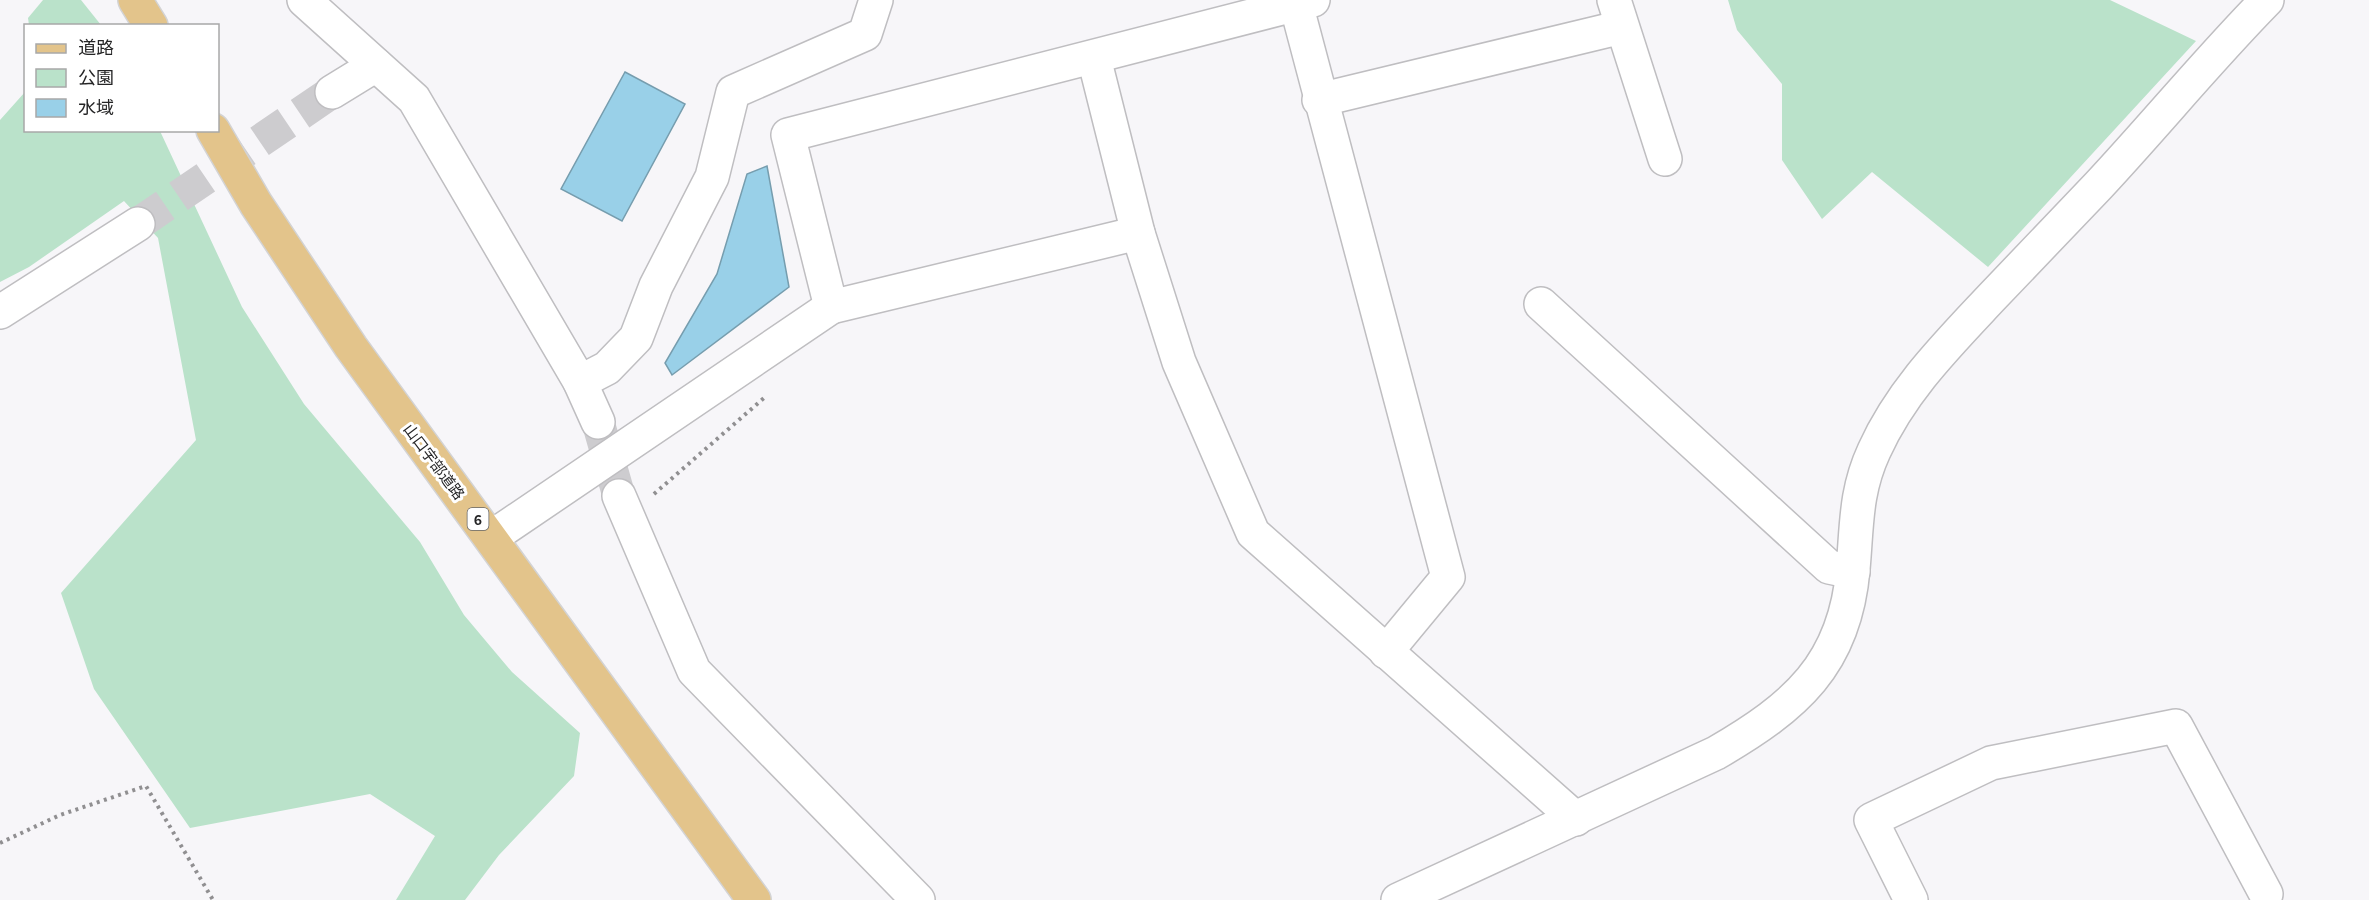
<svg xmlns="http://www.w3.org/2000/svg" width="2369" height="900" viewBox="0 0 2369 900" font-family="Georgia,'Noto Sans JP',serif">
<rect width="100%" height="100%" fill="#f7f6f9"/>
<g fill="#bae2ca">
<path d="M43,0H81L101,25H29L28,18Z"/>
<path d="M1728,0H2110L2196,41L1988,267L1872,172L1822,219L1782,160V84L1737,30Z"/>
<path d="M25,92L26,130L160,131L242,307L304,404L420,542L464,615L512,672L580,733L574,776L499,855L465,900H396L435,836L370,794L190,828L94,689L61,593L196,440L158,238L124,201L29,267L0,282V120Z"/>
</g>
<g fill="#99d0e8" stroke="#769dae" stroke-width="1.5">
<path d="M625,72L685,104L622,221L561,189Z"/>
<path d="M767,166L789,287L672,375L665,363L717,274L747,174Z"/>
</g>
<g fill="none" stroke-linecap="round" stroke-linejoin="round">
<g stroke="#cdcccf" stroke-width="33" stroke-dasharray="33 16" stroke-linecap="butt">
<path d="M138,224L332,92"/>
<path d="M598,422L619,496"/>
</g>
<g stroke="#bfbec1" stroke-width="36">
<g id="street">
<path d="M304,0L414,99L580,382L598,422"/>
<path d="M1614,0L1665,159"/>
<path d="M1296,4L1448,577L1386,652"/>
<path d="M1094,58L1138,233L1179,362L1253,533L1576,819"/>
<path d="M332,92L376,65"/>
<path d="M1319,100L1622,27"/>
<path d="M1138,233L831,307L788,135L1313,0"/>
<path d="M1541,304L1829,567L1853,572"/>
<path d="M0,312L138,224"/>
<path d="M580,382L607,368L636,338L656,286L712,177L733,92L865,34L876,0"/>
<path d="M619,496L694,671L918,900"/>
<path d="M1398,900L1716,753C1795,707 1845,665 1853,569C1857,526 1855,492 1874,451C1901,391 1946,346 1991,298C2026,261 2062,224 2098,186C2155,125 2208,60 2267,0"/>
<path d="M1911,900L1871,820L1991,763L2176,726L2266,894"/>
</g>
</g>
<g stroke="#bfbec1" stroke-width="36">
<path id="secondary" d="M492,537L831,307"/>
</g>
<g stroke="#d3d3d4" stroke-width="36">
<g id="primary">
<path d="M135,0L151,26"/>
<path d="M213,130L256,204L351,347L754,900"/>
</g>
</g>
<g stroke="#908f91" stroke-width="4" stroke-dasharray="3 4.5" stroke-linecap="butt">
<path d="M654,494L764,398"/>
<path d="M0,843L60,815L146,786L213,900"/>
</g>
<use href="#street" stroke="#fff" stroke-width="33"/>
<use href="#secondary" stroke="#fff" stroke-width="33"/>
<use href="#primary" stroke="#e3c48b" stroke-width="33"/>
</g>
<g text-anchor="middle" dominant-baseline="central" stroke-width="6" stroke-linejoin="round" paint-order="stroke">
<rect fill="#fff" stroke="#666667" stroke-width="1.5" x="467.5" y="508" width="21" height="22" rx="4.5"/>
<g font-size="14" font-weight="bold" fill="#252526">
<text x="478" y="519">6</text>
</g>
<g font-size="15" fill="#252526" stroke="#fff">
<text transform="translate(435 461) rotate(53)">山口宇部道路</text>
</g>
</g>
<rect x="24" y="24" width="195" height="108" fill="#ffffff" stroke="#a8a8a8" stroke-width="1.5"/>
<rect x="36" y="44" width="30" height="9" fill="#e3c48b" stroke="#a8a8a8" stroke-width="1.5"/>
<text x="78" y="54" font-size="18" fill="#252526">道路</text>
<rect x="36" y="69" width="30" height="18" fill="#bae2ca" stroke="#a8a8a8" stroke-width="1.5"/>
<text x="78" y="84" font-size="18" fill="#252526">公園</text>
<rect x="36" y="99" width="30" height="18" fill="#99d0e8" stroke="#a8a8a8" stroke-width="1.5"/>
<text x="78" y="114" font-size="18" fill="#252526">水域</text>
</svg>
